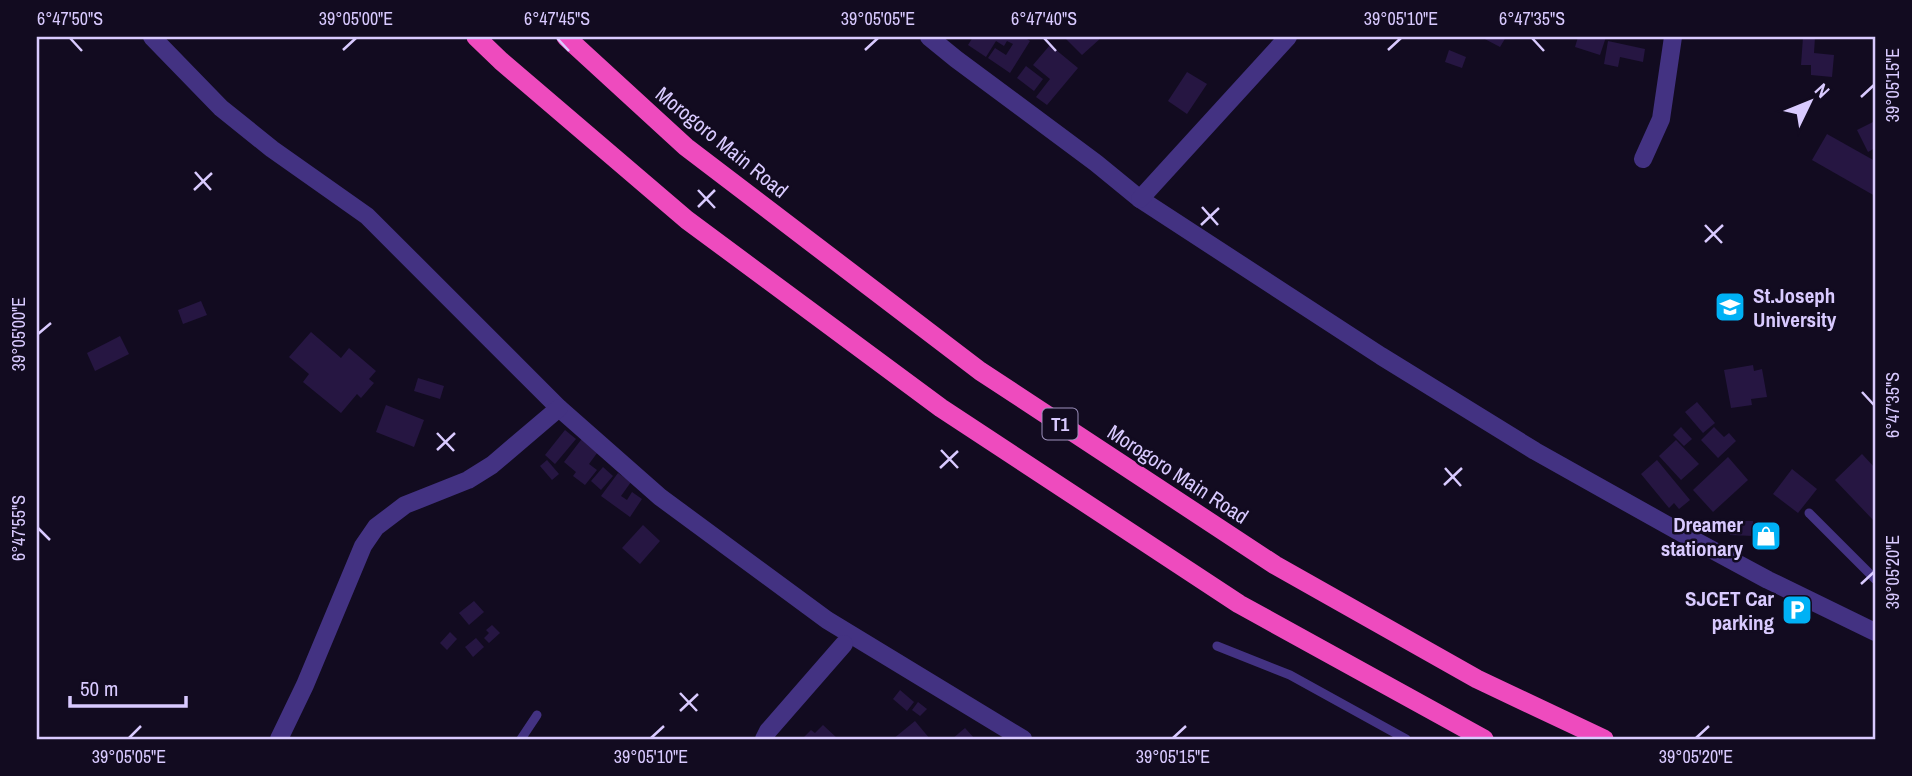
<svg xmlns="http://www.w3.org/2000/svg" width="1912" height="776" viewBox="0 0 1912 776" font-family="'Archivo Narrow',sans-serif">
<rect width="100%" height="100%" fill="#120b20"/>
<g fill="#261642">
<path d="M973,37H1024L1030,41L1010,73L988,58L995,48L1006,55L1013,44L1007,41L1004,46L996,41L986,57L968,45Z"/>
<path d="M1064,37H1102L1082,55Z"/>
<path d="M1481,37H1506L1500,47Z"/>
<path d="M1578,37H1606L1600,55L1575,47Z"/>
<path d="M1803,37H1815L1814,53L1834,55L1832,77L1811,75V65H1801Z"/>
<path d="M1608,41L1645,49L1643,62L1620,57L1618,67L1604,64Z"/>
<path d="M1050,45L1078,68L1047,105L1036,97L1050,79L1033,65Z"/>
<path d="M1449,50L1466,57L1462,68L1445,62Z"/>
<path d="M1026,66L1043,79L1034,91L1017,78Z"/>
<path d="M1187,72L1207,84L1187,114L1168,101Z"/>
<path d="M1875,121V148L1868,152L1857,130Z"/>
<path d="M1827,134L1875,161V196L1812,160Z"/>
<path d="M201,301L207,315L183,324L178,310Z"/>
<path d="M311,332L341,358L349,348L376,371L369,379L374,383L361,398L357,394L341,413L303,382L309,374L289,357Z"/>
<path d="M120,336L129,354L95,371L87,353Z"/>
<path d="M1753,365L1754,371L1762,369L1767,397L1751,399L1752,405L1731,408L1724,370Z"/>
<path d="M418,378L444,386L440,399L414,391Z"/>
<path d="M1697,402L1715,423L1703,433L1685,412Z"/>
<path d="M386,405L424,420L414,447L376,432Z"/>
<path d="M1681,427L1692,439L1684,446L1673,435Z"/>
<path d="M1714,427L1724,437L1729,433L1736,441L1718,458L1701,440Z"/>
<path d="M565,430L576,439L555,464L545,455Z"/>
<path d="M584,436L600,449L589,464L597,470L585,485L573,476L576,472L564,462Z"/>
<path d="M1676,440L1699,464L1681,480L1659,456Z"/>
<path d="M1862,454L1875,468V522L1835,480Z"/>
<path d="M1728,457L1748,480L1713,512L1693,490Z"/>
<path d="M547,460L559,474L552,480L540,466Z"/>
<path d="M1657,460L1690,500L1679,509L1674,503L1669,508L1641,474Z"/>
<path d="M603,467L613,476L601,490L591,481Z"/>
<path d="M1792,469L1817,489L1798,513L1773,494Z"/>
<path d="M618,473L631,482L621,496L627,500L632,492L642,499L630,517L601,496Z"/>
<path d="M1731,521H1753V536L1730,535Z"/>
<path d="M643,525L660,541L640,564L622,548Z"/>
<path d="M474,601L484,612L469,625L459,613Z"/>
<path d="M492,625L500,633L489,643L484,638L489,633L486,630Z"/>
<path d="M450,632L457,639L447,650L440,643Z"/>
<path d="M476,638L484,647L473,657L465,647Z"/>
<path d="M900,690L914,702L907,711L893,699Z"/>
<path d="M918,702L927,709L920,716L912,710Z"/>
<path d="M915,721L930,739H893Z"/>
<path d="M823,725L838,739H802L811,730L815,733Z"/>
<path d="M965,728L975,739H952Z"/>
</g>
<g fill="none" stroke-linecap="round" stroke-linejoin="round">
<g stroke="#433282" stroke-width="9">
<path d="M1809,513L1875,579"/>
<path d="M1217,646L1290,675L1406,739"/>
<path d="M521,739L537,715"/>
</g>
<g stroke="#433282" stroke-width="18">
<path d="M152,37L221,108L272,149L367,216L559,408L660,497L827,620L1023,739"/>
<path d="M929,37L956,59L1096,163L1140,199L1381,356L1535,451L1692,539L1768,580L1875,632"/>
<path d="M1643,159L1661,119L1673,37"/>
<path d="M1140,199L1288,37"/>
<path d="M279,739L305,685L363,546L376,527L405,505L468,480L492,465L559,408"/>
<path d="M764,739L768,731L844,644"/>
</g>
<g stroke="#ee4bbe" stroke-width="19">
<path d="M476,37L501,61L687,220L941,408L1239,604L1484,739"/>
<path d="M566,37L686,147L980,371L1275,565L1477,679L1604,739"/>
</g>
</g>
<path fill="none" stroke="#d9caff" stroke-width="2.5" d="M70,38L82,51M557,38L569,51M1044,38L1056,51M1532,38L1544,51M343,50L356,38M865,50L878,38M1388,50L1401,38M1861,97L1874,85M195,172L211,190M194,190L212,173M698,190L715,208M698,207L715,190M1202,207L1218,225M1201,225L1219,208M1705,225L1722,243M1705,242L1723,225M38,334L51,323M1862,392L1874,405M437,433L454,451M437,450L455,433M941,450L958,468M940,468L958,451M1445,468L1461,486M1444,485L1462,468M38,528L50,540M1861,584L1874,572M680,693L697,711M680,711L698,694M129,738L141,726M651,738L664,726M1173,738L1186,726M1696,738L1709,726"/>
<defs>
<g id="university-square" transform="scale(1.575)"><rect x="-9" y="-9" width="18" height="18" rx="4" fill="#00b1f5" stroke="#120b20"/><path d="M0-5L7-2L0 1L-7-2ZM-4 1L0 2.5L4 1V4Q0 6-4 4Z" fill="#fff"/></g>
<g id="shop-square" transform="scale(1.575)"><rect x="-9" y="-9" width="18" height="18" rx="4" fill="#00b1f5" stroke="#120b20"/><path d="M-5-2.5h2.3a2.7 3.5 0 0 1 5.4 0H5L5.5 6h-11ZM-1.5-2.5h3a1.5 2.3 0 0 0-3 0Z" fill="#fff"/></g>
<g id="parking-square" transform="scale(1.575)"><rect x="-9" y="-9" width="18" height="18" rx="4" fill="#00b1f5" stroke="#120b20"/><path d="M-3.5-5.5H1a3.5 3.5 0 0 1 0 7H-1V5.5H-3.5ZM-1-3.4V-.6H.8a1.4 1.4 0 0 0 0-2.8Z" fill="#fff"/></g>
</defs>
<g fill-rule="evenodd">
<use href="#university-square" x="1730" y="307"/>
<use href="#shop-square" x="1766" y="536"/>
<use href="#parking-square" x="1797" y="610"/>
</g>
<g text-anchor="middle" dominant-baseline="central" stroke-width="5" stroke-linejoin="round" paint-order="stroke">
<rect fill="#120b20" stroke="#9d91bc" stroke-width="2" x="1042.5" y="408.5" width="35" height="31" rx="5"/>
<g font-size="19" font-weight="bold" fill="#d9caff">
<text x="1060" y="424">T1</text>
</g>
<g font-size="21" fill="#d9caff" stroke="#120b20">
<text transform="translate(722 142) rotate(39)">Morogoro Main Road</text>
<text transform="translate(1178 474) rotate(33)">Morogoro Main Road</text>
</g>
<g font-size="21" font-weight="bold" fill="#d9caff" stroke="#120b20" text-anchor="end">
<text x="1753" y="295" text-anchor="start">St.Joseph<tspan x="1753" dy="24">University</tspan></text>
<text x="1743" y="524">Dreamer<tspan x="1743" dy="24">stationary</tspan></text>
<text x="1774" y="598">SJCET Car<tspan x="1774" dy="24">parking</tspan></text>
</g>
</g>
<rect width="1912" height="776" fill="none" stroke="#120b20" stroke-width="77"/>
<g transform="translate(1810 102) rotate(47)" stroke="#120b20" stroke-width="5" paint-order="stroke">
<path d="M0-5L12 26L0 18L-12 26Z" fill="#d9caff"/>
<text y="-10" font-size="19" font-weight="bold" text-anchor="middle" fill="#d9caff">N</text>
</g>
<path d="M70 696v10h116v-10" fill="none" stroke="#d9caff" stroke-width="3.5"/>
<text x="80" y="696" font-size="21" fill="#d9caff" stroke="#120b20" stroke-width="5" paint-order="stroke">50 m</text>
<rect x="38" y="38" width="1836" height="700" fill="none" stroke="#d9caff" stroke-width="2.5"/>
<g font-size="18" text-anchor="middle" fill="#d9caff">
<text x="70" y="25">6°47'50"S</text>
<text x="356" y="25">39°05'00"E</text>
<text x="557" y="25">6°47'45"S</text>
<text x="878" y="25">39°05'05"E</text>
<text x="1044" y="25">6°47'40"S</text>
<text x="1401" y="25">39°05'10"E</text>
<text x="1532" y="25">6°47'35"S</text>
<text transform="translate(1893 85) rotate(-90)" y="6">39°05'15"E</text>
<text transform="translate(19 334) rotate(-90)" y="6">39°05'00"E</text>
<text transform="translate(1893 405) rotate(-90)" y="6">6°47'35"S</text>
<text transform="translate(19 528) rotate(-90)" y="6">6°47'55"S</text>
<text transform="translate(1893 572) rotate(-90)" y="6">39°05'20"E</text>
<text x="129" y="763">39°05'05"E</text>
<text x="651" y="763">39°05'10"E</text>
<text x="1173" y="763">39°05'15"E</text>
<text x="1696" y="763">39°05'20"E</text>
</g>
</svg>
